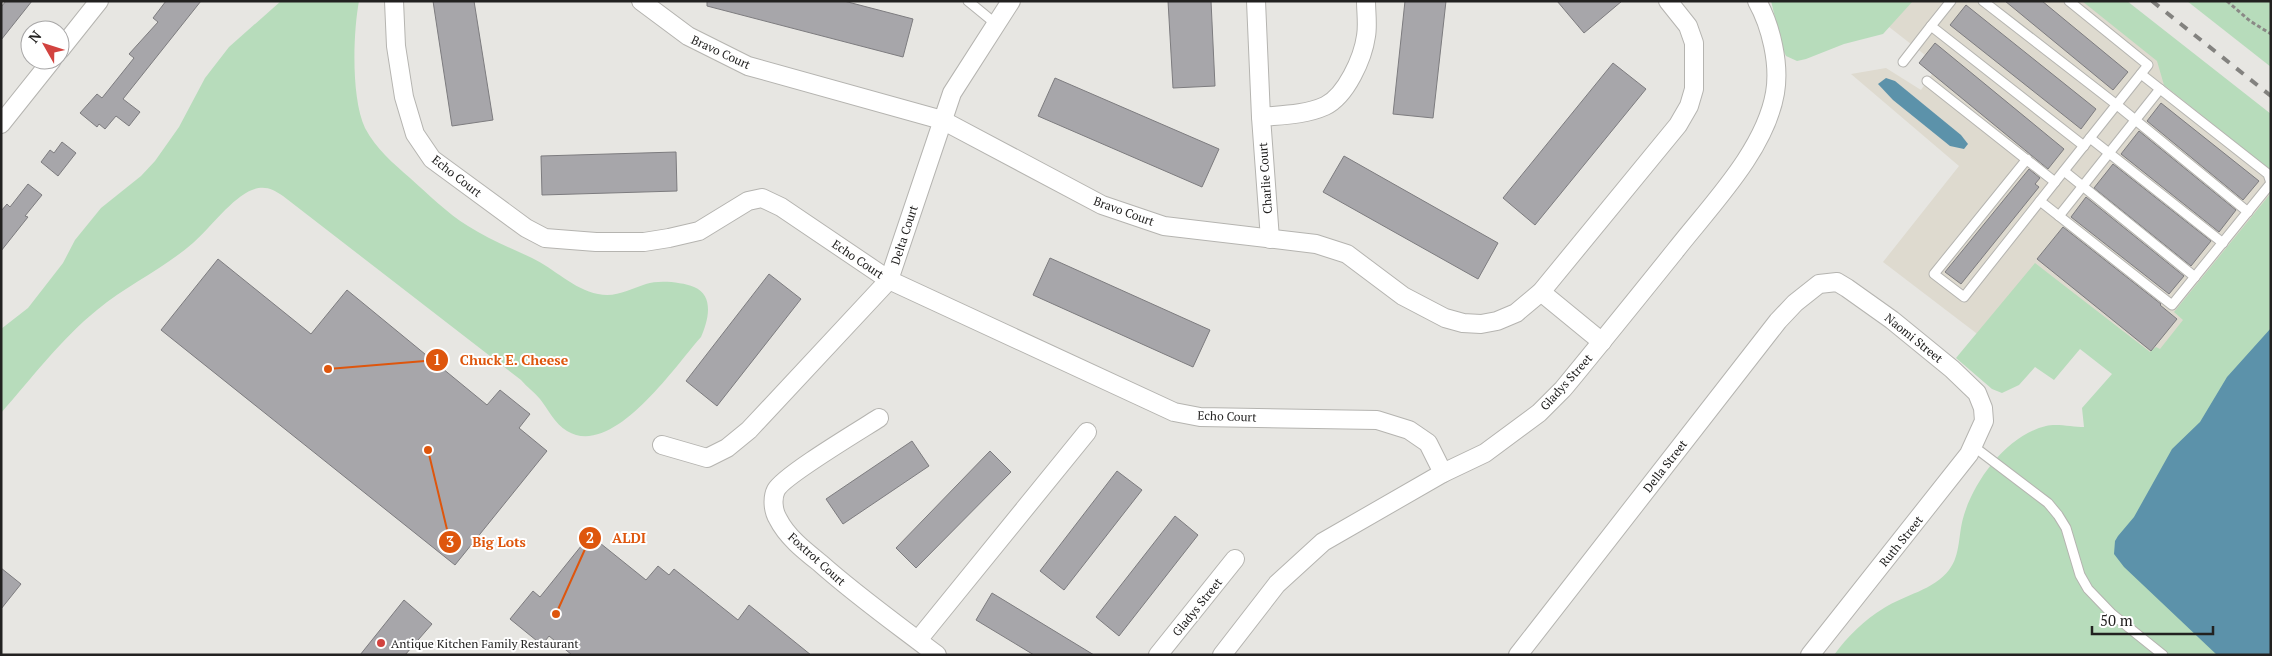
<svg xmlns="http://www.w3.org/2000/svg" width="2272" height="656" viewBox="0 0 2272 656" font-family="'PT Serif',serif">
<rect width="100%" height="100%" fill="#e7e6e2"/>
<path fill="#dedacf" d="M1902,1H2085L2271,147V253L2174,378L2050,278L1997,349L1883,262L1959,166L1851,74L1886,68L1921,90L1932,74L1919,63L1925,55L1884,23Z"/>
<g fill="#b7dcbb">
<path d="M281,1H359C353,33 351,98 365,128C376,149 393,163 410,178C429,195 447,213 468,226C488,239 511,248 532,258C555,269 573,289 598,294C616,298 630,289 646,284C659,280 681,282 694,287C715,296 708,321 701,337C675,366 613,459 567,431C555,424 548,409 540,399C534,392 527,387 521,380L283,196C273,189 264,185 252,190C233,197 210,228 193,243C163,269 127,285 97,310C62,338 31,379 1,413V329L28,308L63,263L75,240L101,208L141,176L155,161L179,127L205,78L229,47Z"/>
<path d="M1771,1H1913L1883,34L1844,44L1806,59L1797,61L1786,56L1783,50Z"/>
<path d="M2082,1H2127L2271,114V175L2268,168L2164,85L2157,61Z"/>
<path d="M2187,1H2271V67Z"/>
<path d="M2271,193V655H1834C1848,636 1864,620 1884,608C1904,595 1934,590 1949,570C1961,555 1958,533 1964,515C1975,479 2008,435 2046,426C2056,423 2073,427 2084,427L2082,408L2112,374L2080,349L2054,380L2035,367L2019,385L2002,393L1992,389L1956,358L2035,263L2150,352L2156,347L2160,349L2183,320L2174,312Z"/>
</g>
<g fill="#5c92aa">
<path d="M1886,78L1895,81L1961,135L1968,144L1964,149L1950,146L1893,100L1878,84Z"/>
<path d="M2271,328V655H2217L2124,567L2114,554L2115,541L2118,536L2134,517L2172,449L2200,422L2227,377Z"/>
</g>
<g fill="#a7a6aa" stroke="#7d7c7f">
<path d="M6,1H32L1,40V7Z"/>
<path d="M166,1H201L123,99L140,112L129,126L116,116L105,129L99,124L97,127L80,113L97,94L102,98L134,58L129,54L158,22L153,18Z"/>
<path d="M433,1H474L493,120L452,126Z"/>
<path d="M707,1H844L913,19L903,57L707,6Z"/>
<path d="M1168,1H1211L1215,86L1173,88Z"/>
<path d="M1405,1H1446L1433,118L1393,114Z"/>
<path d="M1557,1H1622L1584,33Z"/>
<path d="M2005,1H2042L2128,72L2113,90Z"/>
<path d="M1966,5L2096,109L2081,129L1950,25Z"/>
<path d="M1935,43L2064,149L2048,169L1919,63Z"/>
<path d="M1613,63L1646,89L1535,225L1503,198Z"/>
<path d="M1055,78L1219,149L1202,187L1038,116Z"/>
<path d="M2161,103L2259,181L2243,200L2147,121Z"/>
<path d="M2139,131L2236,210L2219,232L2121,154Z"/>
<path d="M62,142L76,153L58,176L41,162L50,150L54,153Z"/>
<path d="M676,152L677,191L542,195L541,156Z"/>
<path d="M1344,156L1498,243L1478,279L1323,192Z"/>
<path d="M2113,164L2211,241L2191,266L2094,188Z"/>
<path d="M2029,169L2040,178L2035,184L2039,187L1961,284L1945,272Z"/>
<path d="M28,184L42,195L25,216L28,217L1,251V211L7,204L10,207Z"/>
<path d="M2086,197L2184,276L2169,294L2071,217Z"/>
<path d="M2063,227L2161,304L2160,305L2177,319L2151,351L2037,259Z"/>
<path d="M1050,258L1210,330L1193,367L1033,295Z"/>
<path d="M218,259L311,334L347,290L487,405L500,390L530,414L519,428L547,451L455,565L161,330Z"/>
<path d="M769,274L801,299L717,406L686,381Z"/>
<path d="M912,441L929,466L843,524L826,499Z"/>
<path d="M990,451L1011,472L916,568L896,548Z"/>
<path d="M1117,471L1142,490L1064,590L1040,571Z"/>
<path d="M1175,516L1198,535L1119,636L1096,617Z"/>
<path d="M590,535L646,580L658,566L669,575L674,569L738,620L749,605L811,655H572L549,636L542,645L510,619L533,591L540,597Z"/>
<path d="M1,568L21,584L1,609Z"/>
<path d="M992,593L1094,655H1034L976,620Z"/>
<path d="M404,600L432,624L405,655H360Z"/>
</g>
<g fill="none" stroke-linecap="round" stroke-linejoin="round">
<g stroke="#b5b4b0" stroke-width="11">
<g id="lane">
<path d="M968,1L996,24"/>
<path d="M1951,1L1931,26L2084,146"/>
<path d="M1983,1L2117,105L2248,212"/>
<path d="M1903,62L1931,26"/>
<path d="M2141,74L2268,174L2271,183"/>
<path d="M1927,81L2055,182L1964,297L1934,274L2027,159"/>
<path d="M2090,138L2223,243"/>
<path d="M2064,171L2195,277"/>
<path d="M2055,182L2148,65L2069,1"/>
<path d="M2040,201L2172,305L2271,183"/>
<path d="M2059,216L2160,89"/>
<path d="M1973,446L2048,503L2058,515L2066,528L2080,575L2088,589L2112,614L2163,655"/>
</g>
</g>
<g stroke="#b5b4b0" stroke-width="20">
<g id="street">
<path d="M394,1L396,46L404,97L415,134L432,159L526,228L545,238L596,242H644L669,238L699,231L748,201L762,198L781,207L889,280L1174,412L1200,417L1377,420L1409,430L1428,443L1443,473"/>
<path d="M641,1L688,36L748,66L942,120L1102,205L1164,226L1316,244L1347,254L1403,296L1445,318L1463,323L1481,324L1497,321L1516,313L1541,292L1678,125L1689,106L1694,89V43L1688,26L1668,1"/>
<path d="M1256,1L1261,117L1270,239"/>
<path d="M60,50L99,1"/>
<path d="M1261,117C1282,115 1305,115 1325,106C1346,96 1363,58 1366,36C1368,25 1366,12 1366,1"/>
<path d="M1,124L52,60"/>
<path d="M1541,292L1602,342"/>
<path d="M879,418C862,429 783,476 776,490C772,498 773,511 778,519C787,537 805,551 820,563C857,596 898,625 937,655"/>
<path d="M662,445L707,458L727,448L749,430L889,280L952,93L1011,1"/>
<path d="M918,640L1087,432"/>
<path d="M1158,655L1235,559"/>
<path d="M1222,655L1277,584L1323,542L1443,473L1485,453L1539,413L1563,389C1601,343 1638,297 1675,251C1710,206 1765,151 1775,93C1780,64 1771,26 1757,1"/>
<path d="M1518,655L1778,321L1795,303L1819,284L1837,282L1847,288L1892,320L1952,369L1977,393L1983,408L1984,421L1969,454L1810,655"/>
</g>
</g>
<path stroke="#8a8986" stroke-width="3" stroke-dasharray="4 2.5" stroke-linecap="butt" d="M2227,1L2250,21L2271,34"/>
<use href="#lane" stroke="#fff" stroke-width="9"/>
<use href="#street" stroke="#fff" stroke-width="18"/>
<path stroke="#83827f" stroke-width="4" stroke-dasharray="9 9" stroke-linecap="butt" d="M2152,1L2271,96"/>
</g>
<circle fill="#d2433f" stroke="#fff" stroke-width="2" cx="381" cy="643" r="5"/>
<g text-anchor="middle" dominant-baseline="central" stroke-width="4" stroke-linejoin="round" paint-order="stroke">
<g font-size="12" fill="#222120" stroke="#fff">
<text transform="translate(721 52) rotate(25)">Bravo Court</text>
<text transform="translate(457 176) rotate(38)">Echo Court</text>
<text transform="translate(1265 178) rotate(-94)">Charlie Court</text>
<text transform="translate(1124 211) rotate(20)">Bravo Court</text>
<text transform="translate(904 235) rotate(-72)">Delta Court</text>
<text transform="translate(858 259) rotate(34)">Echo Court</text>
<text transform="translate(1914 338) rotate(39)">Naomi Street</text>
<text transform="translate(1566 382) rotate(-48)">Gladys Street</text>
<text transform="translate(1227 416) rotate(2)">Echo Court</text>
<text transform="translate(1665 466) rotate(-52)">Della Street</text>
<text transform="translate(1901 541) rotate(-51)">Ruth Street</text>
<text transform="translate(817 559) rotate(42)">Foxtrot Court</text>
<text transform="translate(1197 607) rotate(-51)">Gladys Street</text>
</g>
<g font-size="12" fill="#222120" stroke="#fff" text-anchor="start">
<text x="391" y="643">Antique Kitchen Family Restaurant</text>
</g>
</g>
<path fill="none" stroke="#de560d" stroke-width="2" d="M328 369L437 360M556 614L590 538M428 450L450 542"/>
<g fill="#de560d" stroke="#fff" stroke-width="2">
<circle cx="328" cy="369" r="5"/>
<circle cx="556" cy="614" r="5"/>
<circle cx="428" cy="450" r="5"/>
<circle cx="437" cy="360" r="12"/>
<circle cx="590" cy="538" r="12"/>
<circle cx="450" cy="542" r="12"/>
</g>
<g font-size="15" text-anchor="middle" font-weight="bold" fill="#fff">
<text x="437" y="365">1</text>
<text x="590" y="543">2</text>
<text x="450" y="547">3</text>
</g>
<g font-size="14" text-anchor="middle" font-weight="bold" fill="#de560d" stroke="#fff" stroke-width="4" stroke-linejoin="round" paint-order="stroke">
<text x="514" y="365">Chuck E. Cheese</text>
<text x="629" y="543">ALDI</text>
<text x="499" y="547">Big Lots</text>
</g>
<rect width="2272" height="656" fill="none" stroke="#222120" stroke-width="5"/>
<g transform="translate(45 45) rotate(309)"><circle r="24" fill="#ffffff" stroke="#a7a6a6"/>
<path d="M0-4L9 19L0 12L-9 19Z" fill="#d2433f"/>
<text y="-8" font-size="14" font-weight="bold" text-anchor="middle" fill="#222120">N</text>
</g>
<path d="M2092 626v8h121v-8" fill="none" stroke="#222120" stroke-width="2.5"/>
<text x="2100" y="626" font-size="15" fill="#222120" stroke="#ffffff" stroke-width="4" paint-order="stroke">50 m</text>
</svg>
